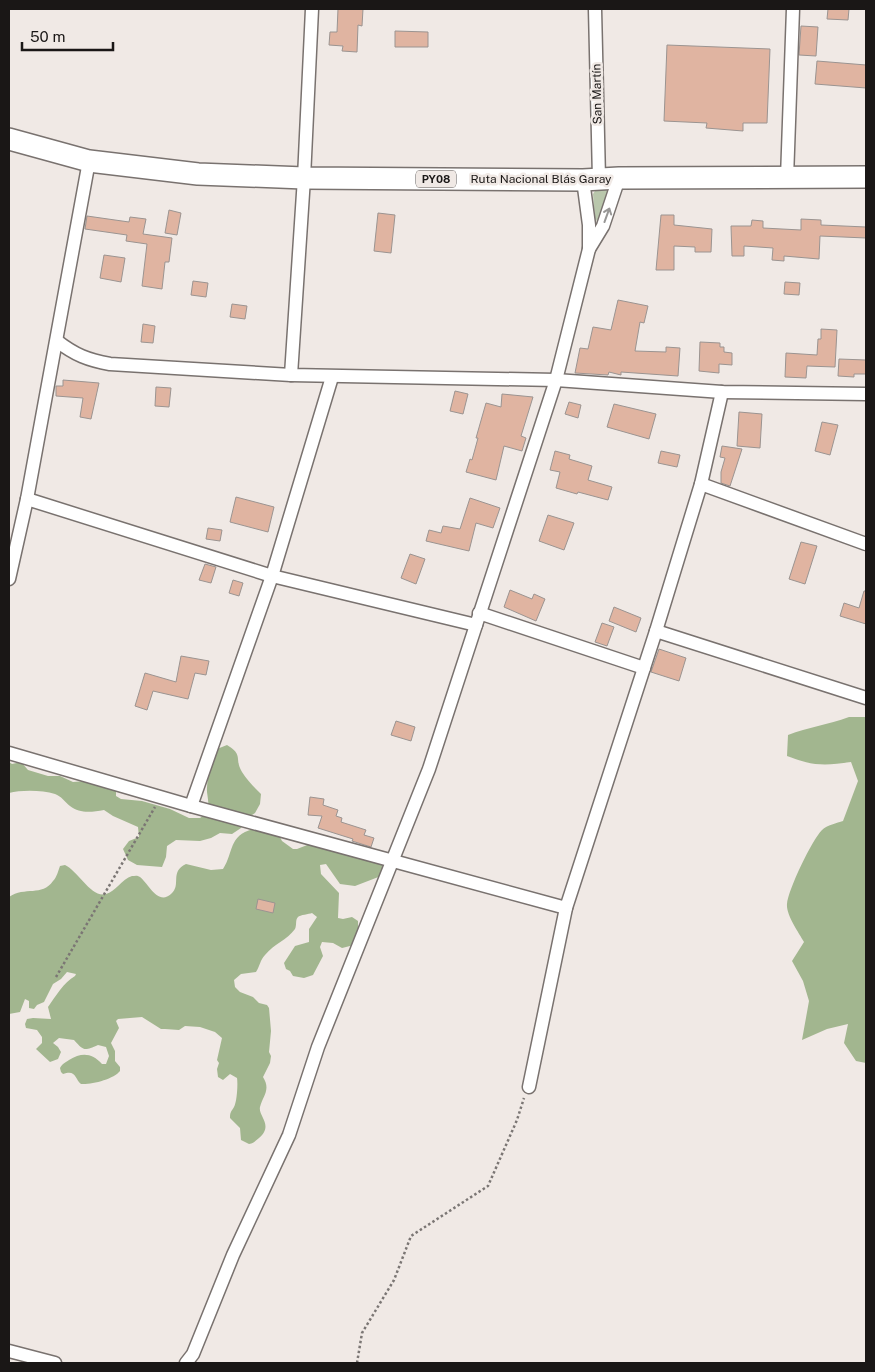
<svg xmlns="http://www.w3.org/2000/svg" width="875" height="1372" viewBox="0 0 875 1372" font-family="'Public Sans',sans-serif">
<rect width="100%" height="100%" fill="#f0e9e5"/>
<path fill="#b9c7ac" d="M595,191L608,190L609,193L597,221L595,219L593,194Z"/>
<g fill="#a2b68f">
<path d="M849,717H866V1063L856,1061L844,1043L848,1024L827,1029L802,1040L809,1001L803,981L792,961L804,942C799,933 786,915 787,904C788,890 812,840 822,830C827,825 837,823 843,821L858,781L851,762C824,766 813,766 787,756L788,735C808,727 828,725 849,717Z"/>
<path d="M227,745C244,755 234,759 242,772C247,780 254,787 261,794L260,804L255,813L246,819L241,828L232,834L220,833L211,838L200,841L176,840L167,846L166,857L162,867L137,865L128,860L123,849L129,841L139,837L138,827L113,816L104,810C92,812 80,814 70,806C65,802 61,796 55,794C42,790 21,790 9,793V762L12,764L21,762L28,770L48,776H60L73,782L86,781L110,784L116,791V796L121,799L142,801L170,809L189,818H200L208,812C209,805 208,799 207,792C206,777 213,763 217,749Z"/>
<path d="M253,829L279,835L282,841L293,849H297L315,842L383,862L381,876L355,886L340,884L326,864L320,865L321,874L339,893L338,918L343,919L352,917L358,921V939L354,945L342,948L333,943L322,942L320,947L323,956L313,975L304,978L293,976L290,971L286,969L284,963L295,946L309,942V929L317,917L312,913C309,914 300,915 298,917C295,920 297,925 295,929C287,940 274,944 265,955C260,960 260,966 256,972L241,974L234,980L235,987L240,992L253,997L259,1003L267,1005L269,1008L271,1031L269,1052L271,1056L270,1063L263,1077C271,1090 263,1095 260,1107C258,1116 274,1125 259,1138C255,1141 254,1143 249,1144L241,1140L240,1128L230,1118C230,1112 231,1112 234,1107C237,1102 238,1084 237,1078L230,1074L223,1080L218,1077L217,1069L219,1063L217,1060L222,1038L215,1032L200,1027L185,1026L179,1030L165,1029H161L142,1017L118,1019L116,1021L119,1028L111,1043L115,1051V1061L120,1067V1071C114,1079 91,1085 81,1084C75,1079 76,1069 63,1074L61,1072L60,1068C63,1063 65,1063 69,1060C82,1052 92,1053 102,1064H106L109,1056L106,1047L98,1045C84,1051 84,1051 74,1040L59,1038L53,1043L58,1047L61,1052L58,1059L50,1062L36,1049L42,1043V1037L37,1030L26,1028L25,1024L27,1019L33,1018L51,1019L48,1007C55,997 64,982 75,976L76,974L67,972L61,979L53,984L44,1002L37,1005L34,1009L29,1008V1001L25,999L20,1012L9,1014V897C25,886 42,897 53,881C57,877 58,871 60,866L65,865C78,871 92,899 106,894C115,892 122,879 132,876C135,876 137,875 140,877C148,883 158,906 171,894C182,885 169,872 186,864L211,870L223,869C234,852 228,836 253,829Z"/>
</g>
<g fill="#e0b4a1" stroke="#9b9491">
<path d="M338,9H363L362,26L358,25L357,52L342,51L343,46L329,45L330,32H337Z"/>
<path d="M828,9H849L848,20L827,19Z"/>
<path d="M801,26L818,27L816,56L799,55Z"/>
<path d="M395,31L428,32V47H395Z"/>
<path d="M667,45L770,49L767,123H743V131L706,128L707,123L664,121Z"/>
<path d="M817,61L866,65V88L815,84Z"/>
<path d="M169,210L181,213L177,235L165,233Z"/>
<path d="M378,213L395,215L391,253L374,251Z"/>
<path d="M661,215H674V225L712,229L711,252H695V247L674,246V270H656Z"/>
<path d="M87,216L129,222L130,217L146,219L143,234L172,238L169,262H165L162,289L142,286L147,244L126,241L127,235L85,229Z"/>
<path d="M801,219L821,220V225L866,227V238L820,236L819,259L784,256V261L772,260L773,248L744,246V256H732L731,226H751L752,220L763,221V228L801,230Z"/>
<path d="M104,255L125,258L121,282L100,278Z"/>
<path d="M193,281L208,283L206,297L191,295Z"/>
<path d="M785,282L800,283L799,295L784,294Z"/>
<path d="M618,300L648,306L644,323L640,322L635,351L666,352V347L680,348L678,376L621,372V375L609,372L608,375L575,373L580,348L588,349L593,327L611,330Z"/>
<path d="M232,304L247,306L245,319L230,317Z"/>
<path d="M143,324L155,326L153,343L141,342Z"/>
<path d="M821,329L837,330L835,367L807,366L806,378L785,377L786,353L817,355L818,339H821Z"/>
<path d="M700,342L720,343V347H724V352L732,353V365L719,364V373L699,371Z"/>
<path d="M839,359L866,360V374H854V377L838,376Z"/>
<path d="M63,380L99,383L91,419L80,417L83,398L56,396V386H63Z"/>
<path d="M156,387L171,388L169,407L155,406Z"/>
<path d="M455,391L468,394L463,414L450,411Z"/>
<path d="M502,394L533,397L521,436L526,438L522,451L504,446L496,480L466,472L470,459L472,460L478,438H476L486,403L501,407Z"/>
<path d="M569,402L581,405L578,418L565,414Z"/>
<path d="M614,404L656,414L649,439L607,427Z"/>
<path d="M739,412L762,414L760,448L737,446Z"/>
<path d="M822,422L838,425L830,455L815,451Z"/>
<path d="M722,446L742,449L730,486L721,483V472L725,458L720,457Z"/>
<path d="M555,451L570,455L569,459L592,466L588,480L612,487L608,500L578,492L577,494L556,488L560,472L550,470Z"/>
<path d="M661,451L680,455L677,467L658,463Z"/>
<path d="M236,497L274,507L268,532L230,522Z"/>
<path d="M470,498L500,508L493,528L476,523L469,551L426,541L429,530L441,533L443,526L460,529Z"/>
<path d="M548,515L574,523L564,550L539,541Z"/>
<path d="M208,528L222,530L220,541L206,539Z"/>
<path d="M801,542L817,546L805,584L789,579Z"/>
<path d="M410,554L425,559L416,584L401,578Z"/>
<path d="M205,564L216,567L211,583L199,580Z"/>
<path d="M233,580L243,583L239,596L229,593Z"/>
<path d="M510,590L532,599L534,594L545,599L536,621L504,607Z"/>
<path d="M864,591H866V624L840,616L844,603L859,608Z"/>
<path d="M614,607L641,618L636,632L609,621Z"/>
<path d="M602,623L614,627L607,646L595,642Z"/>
<path d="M659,649L686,658L679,681L651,672Z"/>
<path d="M181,656L209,661L206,675L195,673L188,699L153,691L147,710L135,706L145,673L176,682Z"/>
<path d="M396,721L415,727L411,741L391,735Z"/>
<path d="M310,797L324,799L323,805L338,810L336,816L342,818L341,822L366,830L364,835L374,838L371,847L352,841L353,839L318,828L322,816L308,815Z"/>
<path d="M258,899L275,903L273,913L256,909Z"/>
</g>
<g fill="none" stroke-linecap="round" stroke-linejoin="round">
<g stroke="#79726f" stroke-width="15">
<g id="minor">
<path d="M595,9L599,179"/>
<path d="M787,178L793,9"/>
<path d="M589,249L603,226L619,178"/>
<path d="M57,341C75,355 88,360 110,364L291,375L556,380L722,392L866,394"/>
<path d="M291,375L304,178L312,9"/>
<path d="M701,484L866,544"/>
<path d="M27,499L272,576L476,625"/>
<path d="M9,579L27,499L89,161"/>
<path d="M479,613L644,668"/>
<path d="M656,631L866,698"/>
<path d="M9,753L191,806L566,908"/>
<path d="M191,806L272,576L332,377"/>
<path d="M529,1087L566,908L656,631L701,484L722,392"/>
<path d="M9,1351L55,1363"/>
<path d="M186,1363L193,1354L233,1255L289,1135L318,1047L429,769L556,380L589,249V225L583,180"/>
</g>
</g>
<g stroke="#79726f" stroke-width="24">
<path id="trunk" d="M9,139L89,161L198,174L304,178L583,180L619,178L866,177"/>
</g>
<g stroke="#7b7674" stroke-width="2.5" stroke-dasharray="2.5 2.5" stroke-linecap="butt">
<path d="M56,977L155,807"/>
<path d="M357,1363L362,1333L394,1280L411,1236L488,1186L517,1120L524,1098"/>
</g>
<use href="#minor" stroke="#fff" stroke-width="12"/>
<use href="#trunk" stroke="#fff" stroke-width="21"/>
</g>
<defs><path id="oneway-shaft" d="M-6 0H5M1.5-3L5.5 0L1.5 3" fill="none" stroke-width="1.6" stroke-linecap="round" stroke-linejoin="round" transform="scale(1.25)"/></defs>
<use stroke="#989796" href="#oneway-shaft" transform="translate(607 215) rotate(-70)"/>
<g text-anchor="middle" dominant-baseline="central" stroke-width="5" stroke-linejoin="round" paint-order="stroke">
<rect fill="#f0e9e5" stroke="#5a5654" stroke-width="1" x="416" y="170.5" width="40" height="17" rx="4"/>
<g font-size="11" font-weight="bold" fill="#1a1716">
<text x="436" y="179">PY08</text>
</g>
<g font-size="12" fill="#1a1716" stroke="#f0e9e5">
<text transform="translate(597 94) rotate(-91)">San Martín</text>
<text x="541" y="179">Ruta Nacional Blás Garay</text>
</g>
</g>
<rect width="875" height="1372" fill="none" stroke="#1a1716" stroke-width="20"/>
<path d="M22 42v8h91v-8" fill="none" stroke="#1a1716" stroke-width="2.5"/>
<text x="30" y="42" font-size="15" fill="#1a1716" stroke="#f0e9e5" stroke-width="4" paint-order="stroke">50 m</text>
</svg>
